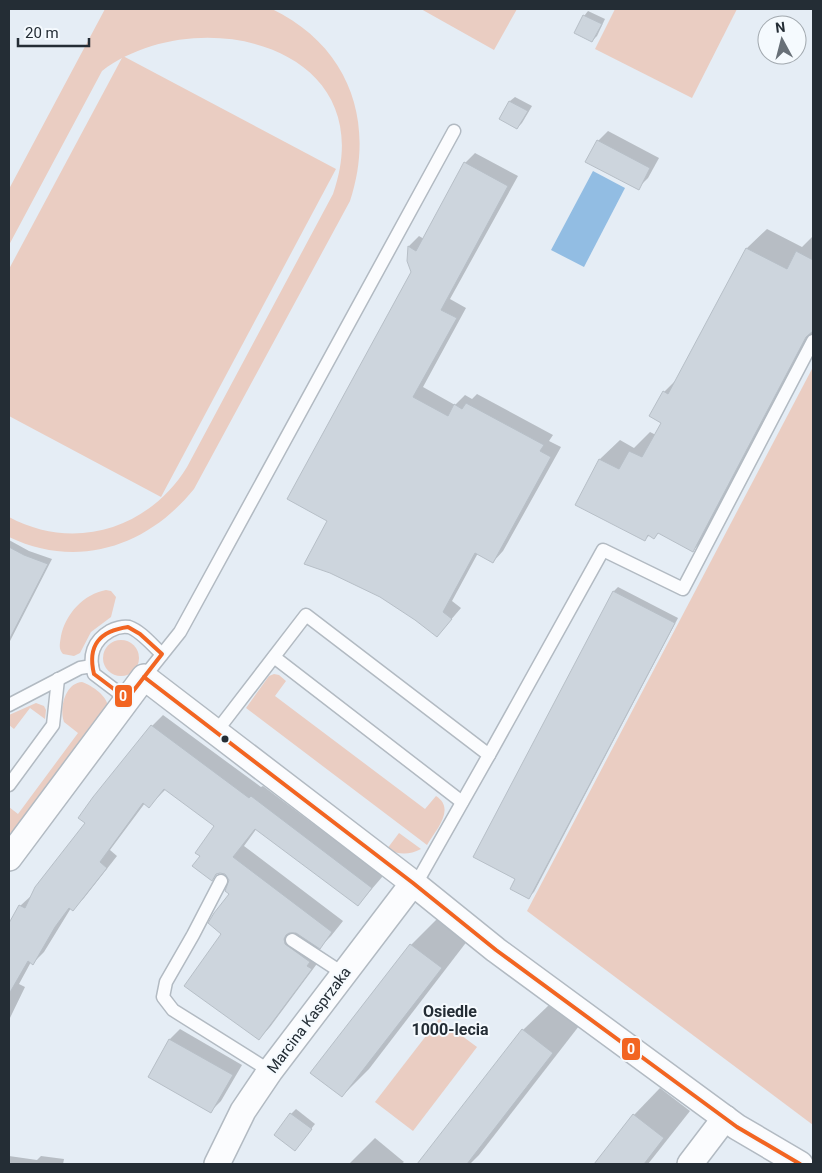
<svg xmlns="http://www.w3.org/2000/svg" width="822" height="1173" viewBox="0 0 822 1173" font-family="Roboto,sans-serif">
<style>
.green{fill:#eacdc2}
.water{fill:#92bde3}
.shadow{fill:#0003}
.building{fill:#cdd5dd;stroke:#b7bfc7}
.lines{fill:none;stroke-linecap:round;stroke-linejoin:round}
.service-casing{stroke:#b2bac2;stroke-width:15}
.minor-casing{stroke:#b2bac2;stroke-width:28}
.service{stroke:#fbfcfe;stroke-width:12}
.minor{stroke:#fbfcfe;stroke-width:25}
.bus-1-casing{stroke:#f5fafe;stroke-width:8}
.bus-1{stroke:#f26522;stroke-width:4}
.bus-dot{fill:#242d35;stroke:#f5fafe;stroke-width:2}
.labels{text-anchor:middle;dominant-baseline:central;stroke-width:4;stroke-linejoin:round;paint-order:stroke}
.street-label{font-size:15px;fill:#242d35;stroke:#f5fafe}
.neighbourhood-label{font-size:16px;font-weight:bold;fill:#242d35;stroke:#f5fafe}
.line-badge{stroke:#f5fafe;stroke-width:2}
.badge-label{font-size:14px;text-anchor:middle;font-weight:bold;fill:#fff}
</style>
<rect width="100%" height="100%" fill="#e5edf5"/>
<g class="green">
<path d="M105,9H272C349,46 376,122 350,201L194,489C148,546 78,570 9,537V517C74,552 149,529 187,467L333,194C385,44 196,0 102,71L9,245V189Z"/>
<polygon points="421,9 517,9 494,50"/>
<polygon points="615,9 737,9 692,98 595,49"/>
<polygon points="123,56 336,169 161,497 9,416 9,269"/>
<polygon points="813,367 813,1125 527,911"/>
<path d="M106,590L111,591L116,597L111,617L91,632L80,653L74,656L63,654C58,649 60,643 61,636C66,613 84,594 106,590Z"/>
<circle cx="121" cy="658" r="18"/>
<path d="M274,674L279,675L286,681L275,696L425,809L436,796C456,809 436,830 427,845L246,708L269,676Z"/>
<path d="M82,682C93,686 109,697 108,709L13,834L9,832V807L18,814L78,733L64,722C59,709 65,683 82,682Z"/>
<polygon points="36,703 44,706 46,710 45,719 30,708 14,729 9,725 9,715"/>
<path d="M399,833L421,849C409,855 399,855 387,849Z"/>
<polygon points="439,1019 477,1047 413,1131 375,1102"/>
</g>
<polygon class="water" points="593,171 625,188 584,267 551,250"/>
<g class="shadow">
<polygon points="588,11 605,19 597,36 592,41 584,16"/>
<polygon points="515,97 532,106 522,123 517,128 500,118 510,101"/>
<polygon points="608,131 659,158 648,178 638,188 598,141"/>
<polygon points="475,153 518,176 450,299 466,308 423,387 455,405 465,395 472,399 477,394 553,435 549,441 561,447 503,551 493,562 478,553 452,601 461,608 437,636 329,521 412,272 408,261 409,246 419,236 424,239 465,163"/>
<polygon points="767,229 802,247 813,236 813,339 713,531 693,550 659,532 654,537 650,535 644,540 577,504 600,459 620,440 634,448 650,432 656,435 663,422 664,392 679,377 747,248"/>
<polygon points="9,540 29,551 52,559 9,643"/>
<polygon points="618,587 678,618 534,892 529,897 614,591"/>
<polygon points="163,715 261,787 263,786 383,876 358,905 257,828 244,846 343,921 331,936 318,949 321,950 318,954 322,957 270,1027 259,1039 223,934 230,893 230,880 226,873 219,872 212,879 201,856 215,826 166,789 149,806 145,803 110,850 117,856 84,898 73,909 71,908 44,952 33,963 31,962 19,984 25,987 9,1020 9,926 20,906 32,895 87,822 152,726"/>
<polygon points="438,918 468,940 369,1069 342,1096 312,1073 411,945"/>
<polygon points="550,1004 579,1026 479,1155 470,1164 431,1164 424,1159 523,1030"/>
<polygon points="180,1029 242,1065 221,1101 211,1111 149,1076 170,1039"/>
<polygon points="660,1088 690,1111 648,1164 596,1164 634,1115"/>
<polygon points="296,1109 315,1124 295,1149 291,1114"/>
<polygon points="375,1138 404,1162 401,1164 349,1164"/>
<polygon points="9,1156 37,1160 41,1156 64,1159 63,1164 9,1164"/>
</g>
<g class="building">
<polygon points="583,15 602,24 592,42 574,33"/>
<polygon points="509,101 528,111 517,129 499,119"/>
<polygon points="597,140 650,168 639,190 585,162"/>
<polygon points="464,162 508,186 441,310 457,318 413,397 448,416 454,404 462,409 466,403 544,445 540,451 551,457 493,563 475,553 443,612 452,619 437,637 415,620 380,597 330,573 304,564 327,521 287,499 411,272 407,261 408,246 416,251"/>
<polygon points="746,248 787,269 796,251 813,260 813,331 806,337 693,552 658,533 654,539 648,535 645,541 575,505 599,459 619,469 629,451 642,457 661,423 649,416 663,391 668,394"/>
<polygon points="9,547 24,555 48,564 9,640"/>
<polygon points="613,591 675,623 529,899 510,889 515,879 473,857"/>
<polygon points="151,725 249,798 251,796 372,888 358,906 255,829 233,857 332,932 320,949 296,933 289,933 286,935 284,939 285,944 310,962 307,966 312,969 259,1040 184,986 221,934 208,923 214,913 229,894 225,891 229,880 225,874 220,873 216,874 212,881 192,866 200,856 195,853 214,826 164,789 149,808 143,803 100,862 107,868 73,911 69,908 55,927 33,965 28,961 9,994 9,923 19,905 25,908 35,887 85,823 78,818 93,797"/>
<polygon points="410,944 442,968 342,1097 310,1073"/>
<polygon points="522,1029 553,1053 467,1164 417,1164"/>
<polygon points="169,1039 233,1075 211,1113 148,1077"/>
<polygon points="290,1113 312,1129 295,1151 274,1135"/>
<polygon points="633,1114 664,1138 644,1164 594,1164"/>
</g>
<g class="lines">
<g class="service-casing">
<g id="service">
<polyline points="274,657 462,802"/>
<polyline points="144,677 180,632 454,131"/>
<path d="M127,699L94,674C88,656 93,641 110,631C115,628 123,626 129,627C141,631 153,646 162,654"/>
<polyline points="9,705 80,668 92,666"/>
<polyline points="216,732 306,615 489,755 421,875 413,883"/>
<polyline points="489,755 603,550 683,589 813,341"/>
<polyline points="9,785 53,725 58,679"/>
<polyline points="221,881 193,935 166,982 163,997 173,1010 270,1071"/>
<polyline points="292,940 344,974"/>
</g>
</g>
<g class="minor-casing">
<g id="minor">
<polyline points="9,858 144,677 413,883 496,950 737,1127 800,1164"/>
<polyline points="217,1164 243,1111 270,1071 413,883"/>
<polyline points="690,1164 725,1118"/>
</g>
</g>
<use href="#service" class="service"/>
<use href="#minor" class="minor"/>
<g class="bus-1-casing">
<g id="bus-1">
<path d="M128,627L140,634L162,654L127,699L94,674C87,645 100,631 128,627Z"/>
<polyline points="144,677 413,883 496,950 737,1127 800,1164"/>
</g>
</g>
<use href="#bus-1" class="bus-1"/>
</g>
<circle class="bus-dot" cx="225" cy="739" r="4.5"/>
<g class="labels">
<g class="street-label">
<text transform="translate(309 1020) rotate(-53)">Marcina Kasprzaka</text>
</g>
<g class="neighbourhood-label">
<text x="450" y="1011">Osiedle<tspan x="450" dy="18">1000-lecia</tspan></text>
</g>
</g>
<g class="line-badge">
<rect x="114" y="684" width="19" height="24" rx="5" fill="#f26522"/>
<rect x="621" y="1037" width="20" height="24" rx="5" fill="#f26522"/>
</g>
<g class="badge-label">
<text x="123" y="701">0</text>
<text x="631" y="1054">0</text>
</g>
<rect width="822" height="1173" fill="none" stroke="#242d35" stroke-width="20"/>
<g transform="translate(782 40) rotate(353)"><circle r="24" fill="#f5fafe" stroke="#a1a8ae"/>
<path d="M0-4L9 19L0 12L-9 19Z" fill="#687078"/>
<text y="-8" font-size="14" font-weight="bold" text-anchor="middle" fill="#242d35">N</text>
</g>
<path d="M18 38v8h71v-8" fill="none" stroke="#242d35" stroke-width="2.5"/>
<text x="25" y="38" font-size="15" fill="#242d35" stroke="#f5fafe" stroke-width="4" paint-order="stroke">20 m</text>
</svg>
